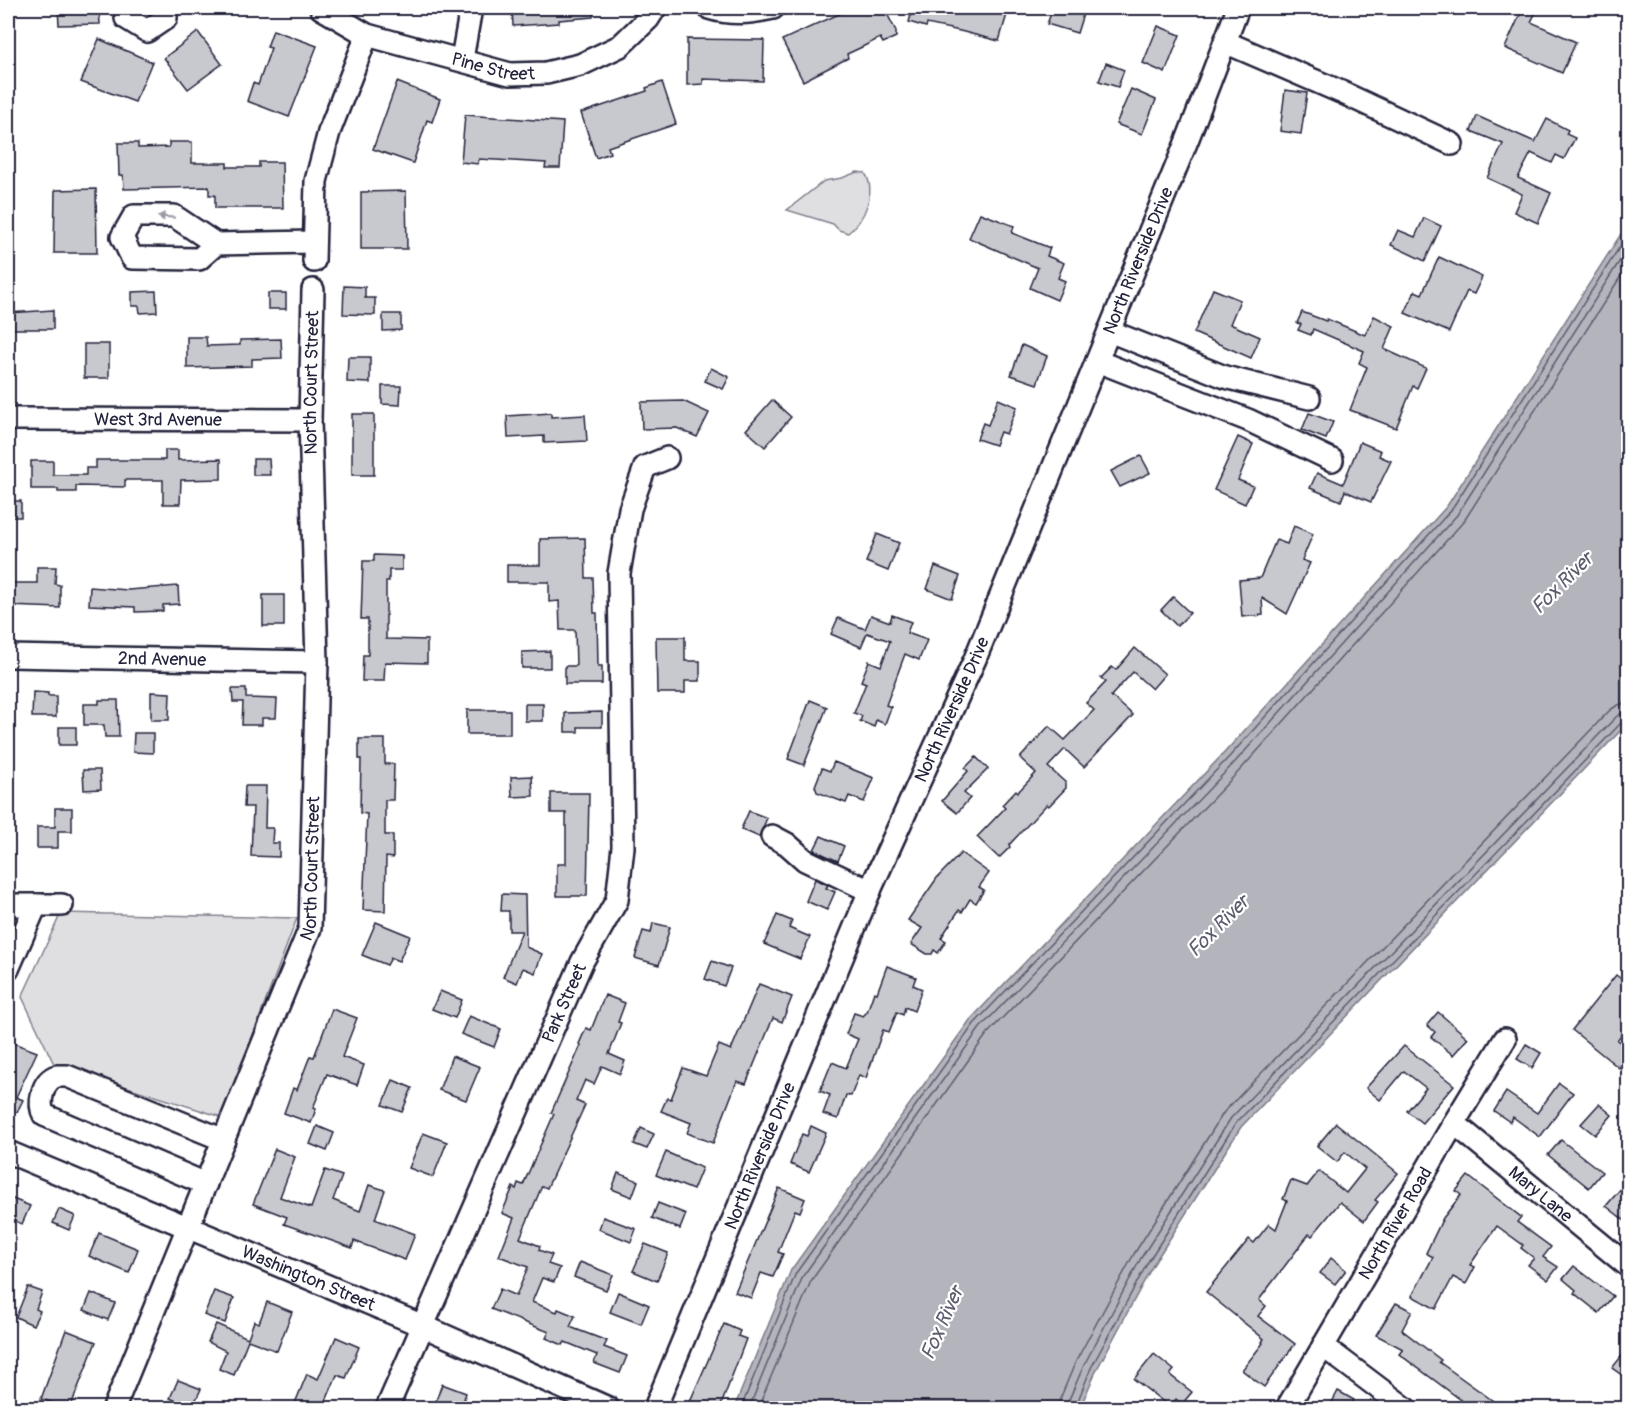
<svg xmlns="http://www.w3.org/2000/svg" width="1636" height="1416" viewBox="0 0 1636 1416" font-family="Pangolin,sans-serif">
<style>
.green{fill:#dfdfe2;stroke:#80808e;stroke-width:1.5}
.water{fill:#b4b4bc;stroke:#7a7a88;stroke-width:1.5}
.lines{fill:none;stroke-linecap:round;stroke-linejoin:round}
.shore{stroke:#5c5c6f;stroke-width:1.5}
.building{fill:#c8c8cf;stroke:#22223b;stroke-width:1.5}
.minor-casing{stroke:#22223b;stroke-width:26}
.minor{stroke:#fff;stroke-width:21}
.oneway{fill:#9c9ca7}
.labels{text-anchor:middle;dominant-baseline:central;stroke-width:4.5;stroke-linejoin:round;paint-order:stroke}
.street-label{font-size:18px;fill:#22223b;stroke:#fff}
.water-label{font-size:20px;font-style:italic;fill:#5c5c6f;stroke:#fff}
</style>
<rect width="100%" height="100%" fill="#fff"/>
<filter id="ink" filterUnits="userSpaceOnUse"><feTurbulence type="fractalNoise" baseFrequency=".0167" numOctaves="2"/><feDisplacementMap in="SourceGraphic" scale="12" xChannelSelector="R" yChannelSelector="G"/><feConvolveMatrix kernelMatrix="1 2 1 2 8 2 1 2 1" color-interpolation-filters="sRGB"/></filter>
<g filter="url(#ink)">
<g class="green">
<path d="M857,172L865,173C877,192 864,221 848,233L839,230L833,224L787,210L824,181L842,178Z"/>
<polygon points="61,913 297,918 222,1117 54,1064 22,997"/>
</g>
<polygon class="water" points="1628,223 1628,723 1241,1127 1153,1265 1096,1371 1080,1408 734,1408 791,1270 970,1020 1225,752 1447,506"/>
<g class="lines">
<g class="shore">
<polyline points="741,1408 796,1273 974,1024 1230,756 1451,510 1628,234"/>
<polyline points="749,1408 803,1276 980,1028 1235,762 1457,515 1628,248"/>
<polyline points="758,1408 811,1281 987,1034 1242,768 1464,521 1628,265"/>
<polyline points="1058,1408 1060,1399 1076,1361 1134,1254 1224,1112 1610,710 1618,705 1628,703"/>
<polyline points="1067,1408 1068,1402 1084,1365 1141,1258 1231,1118 1616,717 1622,713 1628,712"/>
<polyline points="1075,1408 1091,1368 1148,1262 1236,1123 1622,722 1628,720"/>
</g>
</g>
<g class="building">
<polygon points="58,8 99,8 100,24 59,25"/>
<polygon points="512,8 593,8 593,17 559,20 559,23 513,26"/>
<polygon points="852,8 884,8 896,31 896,37 883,43 880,38 862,47 847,54 848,58 803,81 782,40"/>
<polygon points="913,8 1009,8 999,41 960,31 927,24 926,27 909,22"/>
<polygon points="1053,8 1085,8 1077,33 1047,24"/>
<polygon points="1523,8 1538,8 1531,22 1576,42 1562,73 1505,48"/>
<polygon points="1158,26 1180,35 1165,73 1143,63"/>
<polygon points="273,30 317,46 289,117 247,101 253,83 258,85 271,48 267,47"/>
<polygon points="198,32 222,64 188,89 164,58"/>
<polygon points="99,39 152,62 135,102 81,82"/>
<polygon points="687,39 764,40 763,81 703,79 703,84 687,85"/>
<polygon points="1106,63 1124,70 1118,87 1099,81"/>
<polygon points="397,82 440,99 432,122 427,120 413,163 373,149"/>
<polygon points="662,82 676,124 608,147 610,153 596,158 581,113 647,91 646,88"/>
<polygon points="1131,89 1156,100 1142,134 1116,124"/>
<polygon points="1285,90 1307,93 1301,134 1280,131"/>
<polygon points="465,115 563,122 560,168 545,168 546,163 496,160 479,159 478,164 461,162"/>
<polygon points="1477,116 1535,142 1547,119 1568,130 1566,134 1575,138 1564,159 1556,155 1552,163 1531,153 1518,178 1551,193 1538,223 1514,212 1522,194 1487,178 1503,144 1471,131"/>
<polygon points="169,142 192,142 192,163 227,163 227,167 259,167 259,162 282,162 283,208 215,208 215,195 209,195 209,187 124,189 123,175 119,175 118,143 138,143 138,148 169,147"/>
<polygon points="96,189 97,253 54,253 55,190"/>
<polygon points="406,191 407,249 361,249 361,192"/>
<polygon points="980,213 1014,226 1012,233 1050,248 1047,256 1064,263 1058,278 1065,281 1057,300 1030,288 1038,268 969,238"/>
<polygon points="1424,218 1441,226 1425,261 1391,245 1398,230 1415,237"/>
<polygon points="1439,257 1482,277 1474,294 1467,291 1449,332 1405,313 1415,291 1422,294"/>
<polygon points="344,286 365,287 365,298 375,298 375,315 343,314"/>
<polygon points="1213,289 1240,300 1230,324 1260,337 1251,358 1194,333"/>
<polygon points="156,291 157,312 140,313 139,306 132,306 132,292"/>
<rect x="268" y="293" width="18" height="16"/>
<polygon points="53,310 53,329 8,329 8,313"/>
<polygon points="1302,312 1326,321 1327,319 1365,335 1374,316 1394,326 1384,349 1426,368 1417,388 1413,386 1396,428 1350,410 1367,367 1359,363 1364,351 1313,329 1311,335 1298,330 1301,324 1297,323"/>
<polygon points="383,314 401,314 401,330 383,331"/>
<polygon points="187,337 206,337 207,346 240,345 240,340 281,339 282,358 252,359 252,366 187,368"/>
<rect x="84" y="344" width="25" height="34"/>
<polygon points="1022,345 1047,356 1037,384 1011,375"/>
<polygon points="348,357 370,357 370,383 347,382"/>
<polygon points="711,368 729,377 723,389 705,381"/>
<polygon points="382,386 401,386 400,405 382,404"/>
<polygon points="998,399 1017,407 1006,434 1000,432 995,445 977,439 983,423 988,425"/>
<polygon points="772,400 791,417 765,447 746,430"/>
<polygon points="683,401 709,413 697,437 677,428 642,429 641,402"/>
<polygon points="551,413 551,417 585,415 587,441 544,443 544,436 508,438 507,416"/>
<polygon points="1309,413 1333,422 1326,439 1302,430"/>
<rect x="352" y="414" width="22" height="61"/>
<polygon points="1238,437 1253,444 1238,480 1253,486 1245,504 1214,490"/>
<polygon points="1360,442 1381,451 1379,456 1391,461 1371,502 1345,491 1341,501 1310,488 1317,473 1343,484"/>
<polygon points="165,450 178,450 178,460 221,459 221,479 181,480 180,504 163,504 163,480 125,480 125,487 76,486 76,492 58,492 58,489 31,489 31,461 53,461 53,475 86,475 86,468 96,468 96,460 165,460"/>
<polygon points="1141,456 1150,473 1120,487 1111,471"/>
<polygon points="253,459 269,459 270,475 253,475"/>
<rect x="9" y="501" width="12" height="16"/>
<polygon points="1294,526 1313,534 1302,560 1310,563 1287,614 1262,598 1263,615 1242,617 1239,580 1260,578 1276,540 1287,544"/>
<polygon points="877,534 899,543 888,571 866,562"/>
<polygon points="585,538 586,578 593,578 594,613 597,613 598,666 602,666 602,684 565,684 565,666 576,666 575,630 560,630 559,601 549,602 549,582 507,582 507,565 540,565 540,539"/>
<polygon points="374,555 402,556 402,570 389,570 389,581 386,581 386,639 427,640 427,663 385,662 384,681 362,681 363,655 368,655 368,619 361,619 363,561 374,561"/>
<polygon points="935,566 960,576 952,599 927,589"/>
<polygon points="37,567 56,567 55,584 60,585 60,608 8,606 8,583 37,583"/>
<polygon points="178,586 179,604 163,605 163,611 135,612 135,607 89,605 90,587 128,590"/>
<rect x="263" y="595" width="21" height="31"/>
<polygon points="1173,597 1190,613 1177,626 1161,610"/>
<polygon points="871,615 890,622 892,615 911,622 907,633 927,640 919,660 905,654 886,705 891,707 885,724 876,720 874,727 860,721 862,716 854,713 866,683 861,681 869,661 881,666 890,641 867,633 861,647 831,634 838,618 865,629"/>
<polygon points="656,637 685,637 685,661 700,661 700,681 685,681 685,693 657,693"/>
<polygon points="1135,648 1165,674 1152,689 1133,672 1111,696 1133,715 1084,767 1065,749 1048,767 1066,783 1066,788 1049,806 1047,804 1009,845 1010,847 999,858 977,837 1005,808 1002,805 1016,790 1018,792 1036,773 1020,758 1049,726 1065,740 1094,710 1086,703 1106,682 1101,678 1112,667 1116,670"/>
<polygon points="550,651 550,668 522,668 522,652"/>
<polygon points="232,689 246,689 246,698 277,699 276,718 262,718 262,725 242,725 243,702 233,702"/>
<polygon points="33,692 48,693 48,696 56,696 56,717 32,717"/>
<polygon points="151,692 170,693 169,720 151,720"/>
<polygon points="99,700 118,700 119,737 105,737 104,725 84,725 84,704 99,704"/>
<polygon points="810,700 827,707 804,765 788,759"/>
<rect x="525" y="704" width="18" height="17"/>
<rect x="467" y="710" width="43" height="24"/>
<polygon points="602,712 602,727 578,727 578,732 565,732 565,713"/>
<rect x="59" y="727" width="17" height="18"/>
<polygon points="134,733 153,733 153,753 133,752"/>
<polygon points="359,739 385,739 385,764 394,764 393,800 385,800 385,835 393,835 393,858 386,857 385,911 363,910 367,814 360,813 361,759 359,759"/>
<polygon points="976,757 988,769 964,793 970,798 957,813 942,801 968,771 965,768"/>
<polygon points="834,762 874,778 864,802 849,796 846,803 817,792 815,786 822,768 830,771"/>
<polygon points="83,770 100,770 101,789 84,790"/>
<polygon points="532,776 533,796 512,797 511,777"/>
<polygon points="245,786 266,786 265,828 273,828 272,843 279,843 279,857 251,856 253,807 244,807"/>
<polygon points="551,793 589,793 587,896 557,896 557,864 566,864 566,813 551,813"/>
<polygon points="55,808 72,808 72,831 58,831 58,848 37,848 37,827 55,827"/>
<polygon points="749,811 767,818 759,837 741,829"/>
<polygon points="821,836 844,846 838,861 814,850"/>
<polygon points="961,853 989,873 979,887 984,890 976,903 970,899 962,912 959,910 941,938 946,941 938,953 934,950 932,954 927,954 911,944 922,928 908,920 937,878"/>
<polygon points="815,879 828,885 826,888 835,892 827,910 806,901"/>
<polygon points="502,894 525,895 526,947 542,954 535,973 523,968 517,983 503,977 522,931 509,931 509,911 501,911"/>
<polygon points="777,915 792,921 789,928 810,937 800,959 764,944"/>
<polygon points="376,922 410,936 399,961 391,958 387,965 362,955"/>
<polygon points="653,923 670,927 659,965 635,958 643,931 651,933"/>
<polygon points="712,961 731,968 724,986 705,979"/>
<polygon points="887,966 916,977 913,985 922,989 914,1011 905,1007 903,1015 897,1012 889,1032 883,1030 866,1078 859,1075 851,1096 846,1095 838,1119 823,1114 830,1095 820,1091 832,1062 846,1068 858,1039 846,1034 854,1013 863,1016 867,1012 874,992 877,993"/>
<polygon points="1616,975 1629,985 1629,1025 1617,1040 1629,1049 1629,1056 1619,1068 1572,1030"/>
<polygon points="759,984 792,997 782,1022 773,1018 746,1084 737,1081 713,1143 687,1133 691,1123 661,1111 667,1098 671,1099 683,1068 706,1076 719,1045 731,1050"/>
<polygon points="440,991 462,1000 455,1018 432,1009"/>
<polygon points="605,995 625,1003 618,1022 621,1023 609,1054 625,1061 620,1074 602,1066 594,1084 585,1080 576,1101 585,1105 547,1188 542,1186 520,1238 540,1246 539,1250 552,1255 548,1264 560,1268 554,1282 542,1278 532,1302 557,1312 558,1309 575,1316 570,1327 607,1341 604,1347 627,1356 620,1373 594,1363 597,1355 565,1342 563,1345 546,1338 549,1332 491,1309 500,1289 516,1296 528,1267 499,1256 514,1218 502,1213 513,1187 516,1189 518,1183 523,1185 554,1114 551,1113 581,1045 579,1044 586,1028 591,1030"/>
<polygon points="332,1009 357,1018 342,1057 364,1065 357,1085 327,1074 313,1108 316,1109 311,1123 284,1113 293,1088 297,1090 310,1056 314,1057"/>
<polygon points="1438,1012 1468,1038 1453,1055 1431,1037 1435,1032 1427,1025"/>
<polygon points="469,1016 501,1029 494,1047 461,1034"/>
<polygon points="8,1041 37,1052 16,1097 23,1100 17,1112 11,1110 8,1116"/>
<polygon points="1526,1044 1541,1053 1532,1068 1517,1059"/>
<polygon points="1404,1046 1454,1085 1422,1123 1407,1111 1426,1088 1404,1071 1380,1100 1366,1088"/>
<polygon points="452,1056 480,1067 466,1100 439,1090"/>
<polygon points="393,1080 412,1088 402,1112 383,1105"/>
<polygon points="1559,1083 1573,1093 1540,1137 1513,1117 1510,1122 1494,1111 1506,1092 1537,1113"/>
<polygon points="1599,1104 1612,1115 1595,1135 1581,1124"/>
<polygon points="1336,1123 1398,1173 1375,1200 1378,1202 1364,1221 1340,1202 1312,1236 1309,1234 1259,1300 1266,1306 1258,1316 1295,1344 1264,1387 1242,1370 1263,1343 1262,1342 1264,1339 1206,1292 1249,1239 1254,1243 1269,1224 1276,1229 1287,1201 1283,1199 1291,1180 1307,1186 1319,1171 1346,1193 1365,1169 1345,1152 1337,1162 1317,1146"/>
<polygon points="317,1126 334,1133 327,1151 310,1144"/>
<polygon points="811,1126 826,1133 809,1172 790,1164 802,1134 807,1136"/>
<polygon points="641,1128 654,1134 647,1149 634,1144"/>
<polygon points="423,1133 447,1142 433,1177 409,1168"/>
<polygon points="1561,1140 1602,1172 1589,1188 1548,1155"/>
<polygon points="275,1149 295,1157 280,1197 311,1208 325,1170 342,1176 333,1200 360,1211 369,1185 385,1190 375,1219 415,1234 405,1260 354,1241 352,1248 284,1224 287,1217 253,1204"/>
<polygon points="666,1152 702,1168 693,1190 656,1175"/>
<polygon points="618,1173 638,1181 632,1197 612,1189"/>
<polygon points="1468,1176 1521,1217 1517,1222 1551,1247 1543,1257 1558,1267 1548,1280 1528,1265 1534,1258 1521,1248 1523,1245 1497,1226 1470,1265 1475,1267 1466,1284 1453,1277 1436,1309 1412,1296 1433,1257 1426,1253 1443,1218 1461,1195 1456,1191"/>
<polygon points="1629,1179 1629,1224 1606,1206"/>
<polygon points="779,1188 805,1199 800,1212 795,1210 778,1252 783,1254 773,1277 761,1273 751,1298 735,1292"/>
<polygon points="8,1197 30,1206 22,1224 8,1218"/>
<polygon points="658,1203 686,1214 680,1229 652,1218"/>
<polygon points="59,1209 75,1216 69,1230 53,1223"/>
<polygon points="603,1217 636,1229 631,1242 599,1229"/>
<polygon points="99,1233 138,1249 129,1273 89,1256"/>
<polygon points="645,1244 668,1253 657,1281 633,1271"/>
<polygon points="1331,1258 1346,1270 1335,1284 1320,1273"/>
<polygon points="580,1262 613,1275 606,1290 574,1277"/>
<polygon points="1574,1266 1613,1296 1599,1313 1574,1293 1576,1290 1563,1279"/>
<polygon points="28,1287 42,1292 36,1309 40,1311 33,1325 16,1317"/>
<polygon points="214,1291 234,1298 225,1323 204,1315"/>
<polygon points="618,1292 649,1305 641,1324 610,1312"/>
<polygon points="91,1293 115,1303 108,1320 84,1310"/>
<polygon points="267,1302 292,1312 277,1351 248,1340 234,1375 219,1369 226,1351 208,1342 216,1324 248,1338 254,1321 259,1323"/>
<polygon points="1396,1303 1412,1311 1402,1330 1441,1360 1439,1362 1503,1408 1472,1408 1399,1354 1403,1349 1376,1335"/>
<polygon points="724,1324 740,1331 738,1336 746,1339 720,1408 687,1408"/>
<polygon points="66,1330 96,1342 70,1408 41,1399"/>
<polygon points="336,1337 359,1347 346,1378 337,1375 323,1408 293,1408 307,1374 318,1379"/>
<polygon points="1629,1347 1629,1380 1612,1368"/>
<polygon points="1154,1354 1174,1370 1170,1375 1192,1392 1182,1404 1176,1399 1170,1407 1134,1379"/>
<polygon points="178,1380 201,1389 192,1408 170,1398"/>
<polygon points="442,1384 466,1393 461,1408 447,1408 435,1404"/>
<polygon points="1338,1391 1354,1400 1349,1408 1329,1408"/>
</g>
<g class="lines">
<g class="minor-casing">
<g id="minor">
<polyline points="126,8 126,18 147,31 166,18 166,8"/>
<path id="s1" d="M321,8L367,35L510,74L546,73L580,65L620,46L648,19L655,8"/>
<path d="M709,8C731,15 750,13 773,8"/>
<polyline points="1225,42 1341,92 1452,144"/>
<polyline points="462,59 471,8"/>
<polyline points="216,244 199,259 132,258 122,237 134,216 174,216 216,244 314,242"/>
<polyline points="314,261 316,181 329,132 367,35"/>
<polyline points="1109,331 1225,377 1309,398"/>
<polyline points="1097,361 1248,420 1332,460"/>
<path id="s2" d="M8,419L310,420"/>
<path id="s3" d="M8,656L317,662"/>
<polyline points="772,836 787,844 805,860 870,891"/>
<polyline points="8,905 62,905"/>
<polyline points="8,969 36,905"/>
<path id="s4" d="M1454,1123L1628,1266"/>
<path id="s5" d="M8,1152L423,1326L608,1408"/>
<path d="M206,1184L44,1115C38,1104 42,1080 57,1076C60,1076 64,1076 67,1076L224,1140"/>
<polyline points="1323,1346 1405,1408"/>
<path id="s6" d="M114,1408L310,928L317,662L310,420L313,290"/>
<path id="s7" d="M387,1408L582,962L617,900L623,847L619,573L630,509L645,467L667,458"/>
<path id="s8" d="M655,1408L871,888L975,659L1188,138L1238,8"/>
<path id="s9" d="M1287,1408L1454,1123L1505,1039"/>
</g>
</g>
<use href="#minor" class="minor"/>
</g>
<defs><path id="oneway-solid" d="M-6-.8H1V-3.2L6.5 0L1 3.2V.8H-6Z" transform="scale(1.5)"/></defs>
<use class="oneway" href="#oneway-solid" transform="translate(166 217) rotate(-176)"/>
</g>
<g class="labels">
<g class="street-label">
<text stroke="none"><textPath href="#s1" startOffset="184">Pine Street</textPath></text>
<text stroke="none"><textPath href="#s8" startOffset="1245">North Riverside Drive</textPath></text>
<text stroke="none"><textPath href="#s6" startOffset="1064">North Court Street</textPath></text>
<text stroke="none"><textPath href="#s2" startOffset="150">West 3rd Avenue</textPath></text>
<text stroke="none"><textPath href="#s3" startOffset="154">2nd Avenue</textPath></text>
<text stroke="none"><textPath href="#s8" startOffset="759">North Riverside Drive</textPath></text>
<text stroke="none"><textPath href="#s6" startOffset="578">North Court Street</textPath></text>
<text stroke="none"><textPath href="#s7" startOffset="442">Park Street</textPath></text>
<text stroke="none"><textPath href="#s8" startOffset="273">North Riverside Drive</textPath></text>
<text stroke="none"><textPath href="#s4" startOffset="112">Mary Lane</textPath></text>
<text stroke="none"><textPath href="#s9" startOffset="214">North River Road</textPath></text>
<text stroke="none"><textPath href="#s5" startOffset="326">Washington Street</textPath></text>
</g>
<g class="water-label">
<text transform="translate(1562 583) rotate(-45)">Fox River</text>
<text transform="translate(1218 926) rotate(-45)">Fox River</text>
<text transform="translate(942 1323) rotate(-66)">Fox River</text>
</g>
</g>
<rect width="1636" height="1416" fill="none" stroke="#fff" stroke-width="30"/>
<rect x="15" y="15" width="1606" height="1386" fill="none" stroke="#22223b" stroke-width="2" filter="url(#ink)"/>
</svg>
